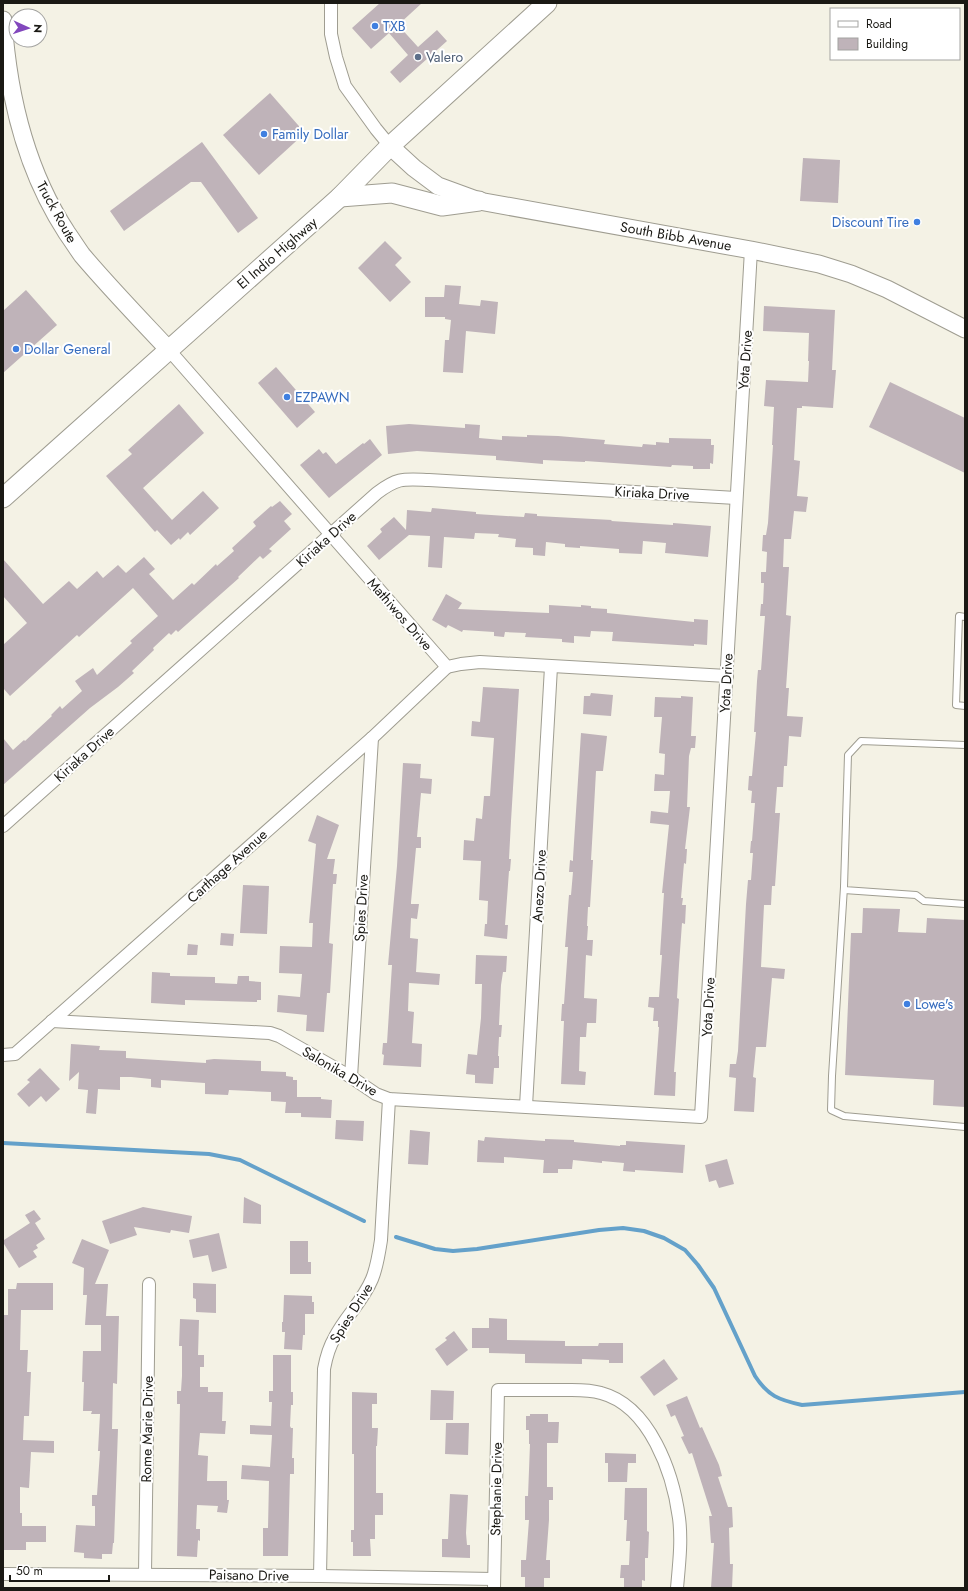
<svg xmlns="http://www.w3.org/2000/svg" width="968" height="1591" viewBox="0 0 968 1591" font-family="Jost,sans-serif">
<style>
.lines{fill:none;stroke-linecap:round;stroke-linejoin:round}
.stream{stroke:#64a1ca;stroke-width:4}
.building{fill:#bfb3b9}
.lane-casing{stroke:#9f9d91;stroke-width:8}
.street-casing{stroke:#9f9d91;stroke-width:14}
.secondary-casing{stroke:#9f9d91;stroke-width:19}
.primary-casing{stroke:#9f9d91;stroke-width:21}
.lane{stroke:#fff;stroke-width:6}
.street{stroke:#fff;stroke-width:12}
.secondary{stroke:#fff;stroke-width:17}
.primary{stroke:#fff;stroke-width:19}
.shop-dot{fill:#3f7fe0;stroke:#fff;stroke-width:1.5}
.service-dot{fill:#5c6f8a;stroke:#fff;stroke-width:1.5}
.labels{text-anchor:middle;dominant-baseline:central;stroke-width:4;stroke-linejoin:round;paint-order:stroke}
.shop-label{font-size:14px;fill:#366cbe;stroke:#fff;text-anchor:start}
.service-label{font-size:14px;fill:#4e5e75;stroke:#fff;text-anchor:start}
.street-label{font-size:14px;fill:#1a1914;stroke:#fff}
</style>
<rect width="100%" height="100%" fill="#f4f2e5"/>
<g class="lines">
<g class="stream">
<polyline points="3,1143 209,1154 240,1160 364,1221"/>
<path d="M396,1237L435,1249L453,1251L477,1249L599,1230L623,1228L644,1231L664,1238L685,1250L698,1265L714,1288L755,1376C768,1396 779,1400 802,1405L965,1392"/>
</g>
</g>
<g class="building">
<polygon points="380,3 422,3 398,25 418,47 437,30 447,41 400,83 390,72 408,55 389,33 371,49 352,28"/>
<polygon points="270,93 305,133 259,175 223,135"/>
<polygon points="202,142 258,218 238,233 201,182 191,182 124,231 110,211"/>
<polygon points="803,158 840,160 838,203 800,201"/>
<polygon points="385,241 402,258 395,265 411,282 390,302 358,268"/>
<polygon points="445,285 461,286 459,304 480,306 481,300 498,302 495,334 466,331 463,373 443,372 445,340 449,340 451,320 445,319 445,317 425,317 425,297 444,297"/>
<polygon points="26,290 57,325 3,373 3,311"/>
<polygon points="764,306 835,310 832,370 836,370 833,408 802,406 802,408 797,408 794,460 800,461 797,496 808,497 806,512 794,511 791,539 784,539 783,567 789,567 786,615 791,616 786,688 789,688 787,716 803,717 801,737 789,736 787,766 784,766 783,787 777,787 775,813 780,813 775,886 772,886 771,905 764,905 761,967 785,969 784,979 772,978 766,1047 756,1047 753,1077 756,1078 754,1112 734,1111 736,1078 729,1077 730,1064 736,1064 738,1051 746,904 748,880 751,880 753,853 750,853 751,841 752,841 755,803 751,803 752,791 748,790 749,776 752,776 756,732 754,732 757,681 758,670 761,670 765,616 760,616 761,604 763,604 764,583 761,583 761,572 766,572 767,552 762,551 763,535 766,535 768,523 773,445 772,445 774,407 764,406 766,380 808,382 809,361 808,361 809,333 763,331"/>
<polygon points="276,367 315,412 297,428 258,383"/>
<polygon points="890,382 965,418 965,473 869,427"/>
<polygon points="179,404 204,433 143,488 172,520 203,491 219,508 190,535 188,532 180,540 179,538 171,545 157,530 155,532 106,476 132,454 128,450"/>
<polygon points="409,424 465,428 465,424 480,425 479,438 502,440 502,436 527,437 527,435 558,436 605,440 604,444 642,447 643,444 656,445 656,442 669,443 669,438 711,439 711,445 714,445 713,464 710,463 710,469 693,469 693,466 672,465 671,467 585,461 585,462 543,460 543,464 496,460 496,456 417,451 388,454 386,426"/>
<polygon points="370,439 382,455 329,498 300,465 319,449 323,454 326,452 336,464 363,443 364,444"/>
<polygon points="280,501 292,514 284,521 291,529 269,549 272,551 263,559 260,556 238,577 239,578 178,632 176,630 171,635 169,633 153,648 154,650 132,671 134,673 118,687 90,708 3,785 3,738 13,750 24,740 25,741 52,716 51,715 60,706 62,709 82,691 75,681 93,668 97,675 132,643 130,641 158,616 133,588 79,637 77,635 10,696 3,688 3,645 27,623 3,596 3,559 43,604 69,581 77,589 97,571 103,578 118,565 126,573 144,557 155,569 149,574 173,600 192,583 194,585 216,564 217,566 234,551 232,548 256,526 253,522 271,506 272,507"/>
<polygon points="432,508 476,512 476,514 524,517 525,513 537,514 537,516 612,520 611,521 673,525 673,523 711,526 708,557 665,553 666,543 643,541 642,554 619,553 619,549 580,546 580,548 565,547 565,544 546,542 545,556 533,555 533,548 515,547 516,539 498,537 499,534 475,533 474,539 444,537 442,568 428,567 430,536 409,535 379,560 367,546 382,532 380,529 394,517 406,530 407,510 431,512"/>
<polygon points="446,594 462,603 458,609 549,613 549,605 581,607 581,605 591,606 591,608 607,609 607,613 694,622 694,619 708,620 707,645 694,644 694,646 612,641 613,632 591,631 590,637 574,636 574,643 562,642 562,639 525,637 526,633 505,632 504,637 494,636 494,632 463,630 462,632 448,625 446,628 432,620"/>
<polygon points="483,687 519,689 511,821 509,859 511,859 510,871 509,871 505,925 508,925 507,939 484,936 485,924 487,924 488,901 479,900 481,861 463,860 464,840 474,841 476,818 482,819 484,796 490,796 494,738 471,736 472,721 480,722"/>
<polygon points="591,693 613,695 611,716 583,714 584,696 590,696"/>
<polygon points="681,696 693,697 691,736 696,736 695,748 691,748 689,756 687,807 690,807 685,849 687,849 686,864 684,863 681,898 683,898 682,905 686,905 685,924 682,923 679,965 677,998 679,999 674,1072 676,1072 675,1096 654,1095 659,1027 658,1027 658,1021 653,1021 654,1008 648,1007 649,997 659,997 662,955 660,955 664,893 662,893 669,825 650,823 651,811 668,813 670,791 654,791 655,774 664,775 665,754 659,753 662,717 654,717 655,697 681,698"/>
<polygon points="581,733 607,736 603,771 596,771 593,826 591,860 593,860 590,907 588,907 587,926 588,926 587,940 593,940 592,956 586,955 584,998 597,999 596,1023 587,1023 586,1037 580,1037 579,1071 586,1072 585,1085 561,1084 564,1021 561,1021 562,1004 564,1004 568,947 565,947 569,895 571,895 573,872 569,872 570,860 573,861 573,858"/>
<polygon points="403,763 421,764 420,778 432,779 431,794 421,793 417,837 421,837 421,848 416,848 411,902 411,904 419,904 417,919 411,918 410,938 418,939 416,972 440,974 439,985 409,983 408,1011 414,1012 412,1043 422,1044 421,1067 383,1065 384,1055 382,1054 383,1043 387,1043 392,965 388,965 397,866"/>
<polygon points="317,815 339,825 327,859 335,859 333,874 337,874 336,884 333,884 329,943 333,944 330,993 327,993 324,1032 306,1031 307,1015 277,1012 278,995 300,997 302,974 279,973 280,946 312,947 313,923 309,923 316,844 308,841"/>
<polygon points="243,885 269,886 267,934 240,933"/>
<polygon points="863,908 900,909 898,932 926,933 927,918 965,920 965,1107 933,1105 934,1080 845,1075 851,933 862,933"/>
<polygon points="221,933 234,934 233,946 220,945"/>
<polygon points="188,944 198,945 197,955 187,955"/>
<polygon points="476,955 507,956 506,972 503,972 501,985 499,1025 502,1025 501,1037 499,1037 498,1056 499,1056 499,1068 494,1068 493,1084 475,1083 475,1075 466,1074 468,1054 477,1055 481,1018 482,984 475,984"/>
<polygon points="152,972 170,973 170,976 215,977 215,983 237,984 238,976 249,976 249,981 261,982 261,1000 257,1000 257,1002 185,1000 185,1005 151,1003"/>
<polygon points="71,1044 100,1046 99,1050 126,1051 126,1058 206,1063 206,1060 214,1059 261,1061 261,1071 286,1072 286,1076 293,1077 293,1080 297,1080 297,1097 321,1097 321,1099 332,1100 331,1118 301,1117 301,1113 285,1113 286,1102 271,1101 271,1092 229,1090 228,1095 205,1094 205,1083 161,1080 161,1088 151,1087 151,1079 131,1077 120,1077 120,1090 98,1089 96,1114 86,1113 88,1090 78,1089 79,1072 69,1081"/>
<polygon points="40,1068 60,1089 46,1102 41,1096 29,1107 17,1094 30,1082 27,1080"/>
<polygon points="336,1120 364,1121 363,1141 335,1139"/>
<polygon points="410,1130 430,1132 428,1165 408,1164"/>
<polygon points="485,1137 545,1141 545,1139 574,1140 574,1142 620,1146 620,1145 626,1145 626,1141 685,1145 683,1173 635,1170 635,1172 623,1171 624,1163 602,1161 602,1163 573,1160 572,1169 558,1169 558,1173 543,1173 544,1160 504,1157 504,1163 477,1162 478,1140 484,1141"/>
<polygon points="727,1159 734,1184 719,1188 716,1180 709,1182 705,1165"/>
<polygon points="244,1197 261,1205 261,1224 243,1223"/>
<polygon points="143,1207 192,1216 189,1233 171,1230 170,1233 134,1227 137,1235 110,1244 102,1221"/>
<polygon points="34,1210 41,1219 35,1223 45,1239 36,1245 38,1248 33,1251 37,1257 19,1268 4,1244 4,1240 30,1223 25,1215"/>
<polygon points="219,1233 227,1268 212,1272 208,1255 193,1258 189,1240"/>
<polygon points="82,1239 109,1250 95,1284 108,1284 106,1316 119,1316 117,1384 113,1383 112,1429 118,1429 114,1543 113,1543 112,1554 102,1554 102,1559 84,1558 84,1553 74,1552 76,1525 95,1526 95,1506 92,1506 92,1495 97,1495 100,1451 98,1451 100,1414 91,1414 92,1411 83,1411 84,1382 82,1382 83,1351 101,1351 101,1325 85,1325 87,1295 83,1295 84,1268 72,1263"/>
<polygon points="290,1241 308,1241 308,1262 311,1262 311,1274 290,1274"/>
<polygon points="17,1283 53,1283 53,1310 21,1310 20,1350 28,1350 27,1372 31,1372 29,1416 24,1416 23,1440 54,1441 54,1453 31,1452 29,1488 20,1487 20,1513 22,1513 22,1526 46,1526 46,1542 26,1542 26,1550 3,1550 3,1315 8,1315 8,1289 16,1289"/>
<polygon points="193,1283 216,1284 216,1313 196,1312 196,1299 193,1298"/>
<polygon points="284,1295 312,1296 312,1302 314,1302 314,1314 305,1314 305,1335 303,1335 302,1350 284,1349 285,1332 282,1332 282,1322 283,1322"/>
<polygon points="489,1318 507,1319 507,1340 565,1341 565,1346 598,1346 599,1343 623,1343 623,1363 609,1363 609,1360 582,1359 582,1364 525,1363 525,1354 489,1353 489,1348 472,1348 472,1328 489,1328"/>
<polygon points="180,1319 199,1320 198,1355 204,1355 204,1367 200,1367 200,1387 208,1387 208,1392 223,1392 222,1421 226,1421 225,1434 200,1433 198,1455 208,1456 207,1481 227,1481 227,1500 229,1500 227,1513 217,1512 218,1506 197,1505 196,1529 200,1529 200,1541 198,1540 197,1557 177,1556 180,1404 177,1404 177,1391 181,1391 182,1376 182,1346 179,1346"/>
<polygon points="454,1331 468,1350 447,1366 435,1349 447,1340 445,1338"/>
<polygon points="273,1355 291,1355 291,1392 293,1392 293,1405 291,1405 290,1426 291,1428 293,1428 292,1458 294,1458 294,1474 290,1474 288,1556 263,1556 263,1528 268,1528 269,1481 241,1479 242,1465 270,1467 272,1435 250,1434 250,1425 271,1426 272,1402 269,1402 269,1391 273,1391"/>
<polygon points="664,1359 678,1379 654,1396 640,1377"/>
<polygon points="431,1390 454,1391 453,1420 430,1420"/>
<polygon points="352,1392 377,1393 377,1404 372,1404 372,1428 378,1428 377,1446 376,1446 376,1493 383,1493 383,1515 375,1515 375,1539 370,1539 371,1556 353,1556 353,1542 351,1542 351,1530 354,1530 354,1454 352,1454"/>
<polygon points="687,1396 700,1428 702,1427 719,1465 722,1476 718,1477 728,1507 732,1507 733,1527 729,1528 730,1564 733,1564 732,1588 711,1588 714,1543 711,1543 709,1516 712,1516 692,1453 689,1454 681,1437 684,1436 675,1415 671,1417 666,1405"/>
<polygon points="530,1414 548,1414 548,1422 559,1422 558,1443 547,1443 547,1487 553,1487 553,1500 549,1500 549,1520 546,1560 550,1560 550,1578 544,1578 544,1588 525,1588 525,1577 521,1577 521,1560 526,1560 529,1520 525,1520 525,1496 528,1496 530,1444 529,1444 529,1430 526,1430 526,1416 530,1416"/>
<polygon points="446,1423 469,1423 468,1455 445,1454"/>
<polygon points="605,1453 636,1454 636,1463 628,1463 627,1482 608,1482 608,1463 605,1463"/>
<polygon points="625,1488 647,1488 647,1531 649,1532 648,1558 645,1558 645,1581 642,1580 642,1588 624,1588 624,1578 620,1578 621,1565 629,1565 630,1541 626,1541 627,1520 624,1520"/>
<polygon points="450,1494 468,1495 466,1533 467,1545 470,1545 470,1558 442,1557 442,1539 448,1539"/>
</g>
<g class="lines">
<g class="lane-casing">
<g id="lane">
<polyline points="965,617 959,616 956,705 965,706"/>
<polyline points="965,745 861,741 848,755 844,887 844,890 916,895 924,901 965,904"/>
<polyline points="844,887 832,1076 831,1110 844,1116 965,1127"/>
</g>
</g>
<g class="street-casing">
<g id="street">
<polyline points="331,3 331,34 336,57 345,86 376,129 390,146"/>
<polyline points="169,350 447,667 461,664 480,662 727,676"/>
<path d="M3,826L377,493C398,477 404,479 429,480L736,498"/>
<polyline points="52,1021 270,1033 279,1036 351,1077 376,1094 389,1099 701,1117 751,250"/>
<polyline points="3,1055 15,1054 372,738 447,667"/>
<polyline points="351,1077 372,738"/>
<polyline points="526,1106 551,667"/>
<polyline points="3,1574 320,1576 494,1579"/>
<polyline points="145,1574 149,1284"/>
<path d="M320,1576L324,1369C326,1358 329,1347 335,1337C345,1317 363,1301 372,1279C377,1267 379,1253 381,1240L389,1099"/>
<path d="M494,1588L498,1390C519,1390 540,1390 562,1390C574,1390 588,1389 601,1393C650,1406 673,1473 679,1518C682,1541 679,1565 677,1588"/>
</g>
</g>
<g class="secondary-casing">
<g id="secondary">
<path d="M3,20C8,95 25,169 67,233C72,240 77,248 82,255C110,288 140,319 169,350"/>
<polyline points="390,146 414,168 438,186 479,201 751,250 819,264 851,274 887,289 965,329"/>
</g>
</g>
<g class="primary-casing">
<g id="primary">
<polyline points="340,197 392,193 442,206 479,201"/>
<polyline points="3,498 340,197 390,146 547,3"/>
</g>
</g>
<use href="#lane" class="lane"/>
<use href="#street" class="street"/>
<use href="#secondary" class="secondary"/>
<use href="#primary" class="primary"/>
</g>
<g class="shop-dot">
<circle cx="375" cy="26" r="4"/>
<circle cx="264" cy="134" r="4"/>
<circle cx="917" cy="222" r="4"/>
<circle cx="16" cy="349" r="4"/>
<circle cx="287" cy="397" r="4"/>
<circle cx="907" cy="1004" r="4"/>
</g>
<circle class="service-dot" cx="418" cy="57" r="4"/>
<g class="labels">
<g class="shop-label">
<text x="383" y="26">TXB</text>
<text x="272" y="134">Family Dollar</text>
<text x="909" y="222" text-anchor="end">Discount Tire</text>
<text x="24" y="349">Dollar General</text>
<text x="295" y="397">EZPAWN</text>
<text x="915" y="1004">Lowe's</text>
</g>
<g class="service-label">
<text x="426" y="57">Valero</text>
</g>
<g class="street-label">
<text transform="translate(57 212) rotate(61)">Truck Route</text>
<text transform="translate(676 236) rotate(10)">South Bibb Avenue</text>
<text transform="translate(277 253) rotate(-41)">El Indio Highway</text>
<text transform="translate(745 360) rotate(-86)">Yota Drive</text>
<text transform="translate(652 493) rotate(3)">Kiriaka Drive</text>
<text transform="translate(326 539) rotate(-42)">Kiriaka Drive</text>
<text transform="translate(400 614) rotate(49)">Mathiwos Drive</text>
<text transform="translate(726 683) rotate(-87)">Yota Drive</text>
<text transform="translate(84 754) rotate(-42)">Kiriaka Drive</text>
<text transform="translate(227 866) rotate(-42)">Carthage Avenue</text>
<text transform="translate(539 886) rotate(-87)">Anezo Drive</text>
<text transform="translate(361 908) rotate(-87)">Spies Drive</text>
<text transform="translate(708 1007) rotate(-87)">Yota Drive</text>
<text transform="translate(340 1071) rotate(30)">Salonika Drive</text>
<text transform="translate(351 1313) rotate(-58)">Spies Drive</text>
<text transform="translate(147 1429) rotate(-89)">Rome Marie Drive</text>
<text transform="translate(496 1489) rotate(-89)">Stephanie Drive</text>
<text transform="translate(249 1575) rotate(1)">Paisano Drive</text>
</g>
</g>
<rect width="968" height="1591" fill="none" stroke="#1a1914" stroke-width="8"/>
<rect x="830" y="8" width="130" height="52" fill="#ffffff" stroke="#a3a3a1"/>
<rect x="838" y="21" width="20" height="6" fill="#ffffff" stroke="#a3a3a1"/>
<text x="866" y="28" font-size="12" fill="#1a1914">Road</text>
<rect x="838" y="38" width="20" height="12" fill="#bfb3b9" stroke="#a3a3a1"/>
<text x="866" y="48" font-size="12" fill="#1a1914">Building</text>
<g transform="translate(28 28) rotate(93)"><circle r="19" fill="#ffffff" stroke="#a3a3a1"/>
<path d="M0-3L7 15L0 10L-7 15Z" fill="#8247bd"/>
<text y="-6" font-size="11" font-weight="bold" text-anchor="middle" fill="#1a1914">N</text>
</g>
<path d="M10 1575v6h99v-6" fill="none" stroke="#1a1914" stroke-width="2"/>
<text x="16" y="1575" font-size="12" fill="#1a1914" stroke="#ffffff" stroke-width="3" paint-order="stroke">50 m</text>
</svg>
